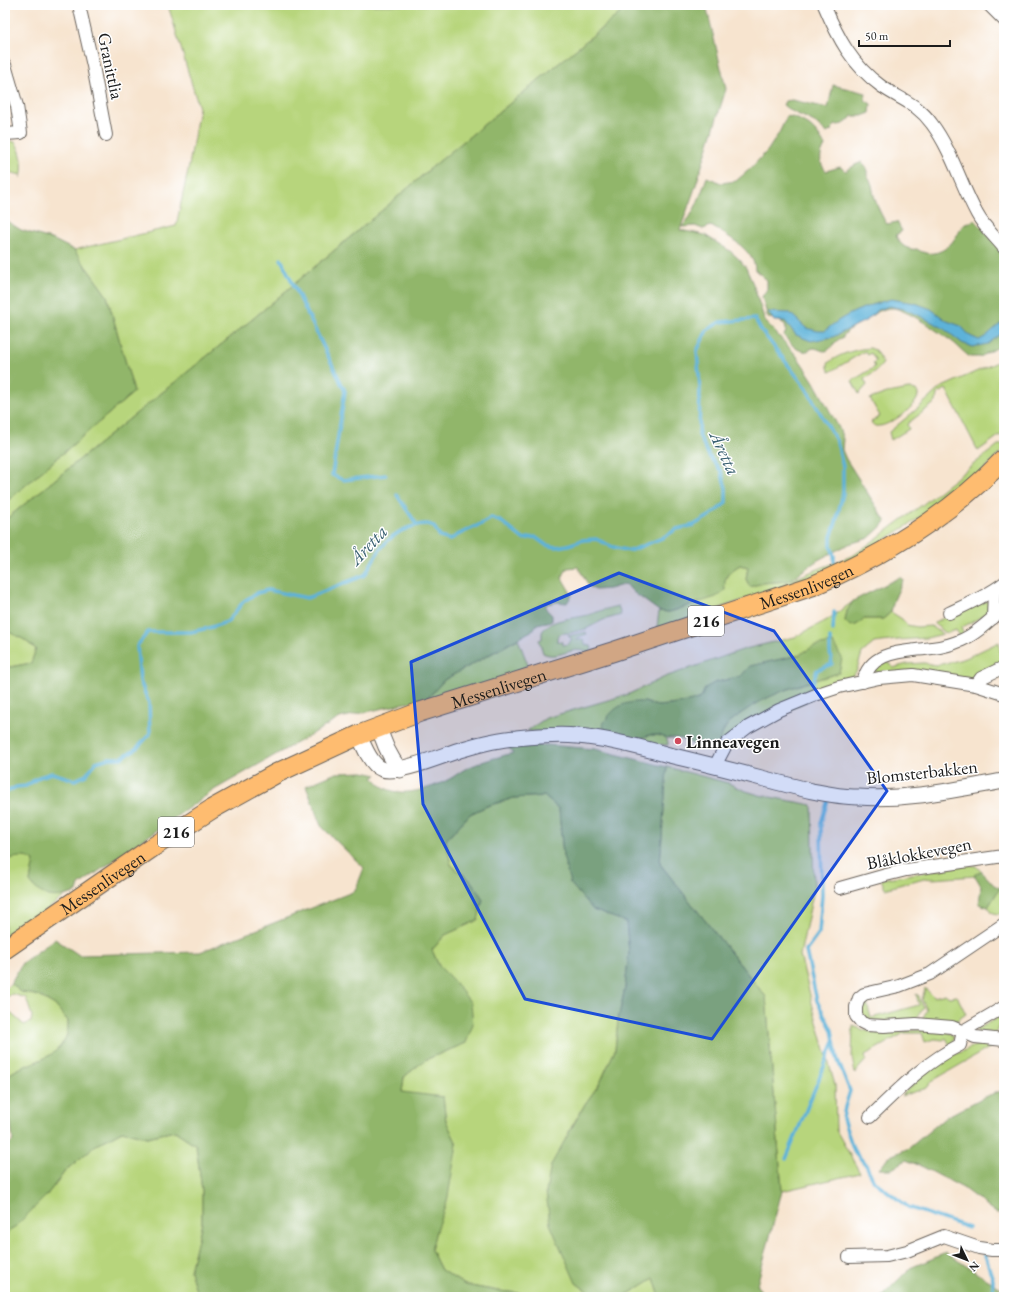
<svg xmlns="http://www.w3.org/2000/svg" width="1009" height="1302" viewBox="0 0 1009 1302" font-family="'EB Garamond',serif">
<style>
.green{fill:#b7d57b;stroke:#6a784c}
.forest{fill:#91b66b;stroke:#566944}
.water{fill:#5db2d9;stroke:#3c677a}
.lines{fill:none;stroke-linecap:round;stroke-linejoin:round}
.stream{stroke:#5db2d9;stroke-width:3.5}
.minor-casing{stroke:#69625b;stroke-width:14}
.tertiary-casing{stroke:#69625b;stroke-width:17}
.primary-casing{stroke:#69625b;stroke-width:21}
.minor{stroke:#fff;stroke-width:12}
.tertiary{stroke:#fff;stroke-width:15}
.primary{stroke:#febc70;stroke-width:19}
.marked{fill:#1d4ed8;fill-opacity:0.2;stroke:#1d4ed8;stroke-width:3;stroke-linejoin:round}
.poi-dot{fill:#d1495b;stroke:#fff;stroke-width:1.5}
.labels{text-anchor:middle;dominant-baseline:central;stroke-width:3;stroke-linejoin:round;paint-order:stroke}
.shield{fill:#fff;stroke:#606060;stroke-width:1}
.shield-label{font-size:17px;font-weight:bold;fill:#1c1c1c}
.street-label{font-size:18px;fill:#1c1c1c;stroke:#fff}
.poi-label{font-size:18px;font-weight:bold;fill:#1c1c1c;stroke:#fff;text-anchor:start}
.water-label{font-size:19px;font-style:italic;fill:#396071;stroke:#fff}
</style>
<rect width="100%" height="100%" fill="#fff"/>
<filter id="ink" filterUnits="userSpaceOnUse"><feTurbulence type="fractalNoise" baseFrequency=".025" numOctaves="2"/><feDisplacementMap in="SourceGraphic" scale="8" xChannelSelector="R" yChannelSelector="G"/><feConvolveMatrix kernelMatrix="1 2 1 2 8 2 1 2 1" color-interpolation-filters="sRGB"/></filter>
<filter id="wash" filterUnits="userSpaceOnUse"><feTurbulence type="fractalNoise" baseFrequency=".012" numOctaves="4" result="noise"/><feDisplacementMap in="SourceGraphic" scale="16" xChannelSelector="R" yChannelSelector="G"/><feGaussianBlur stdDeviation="0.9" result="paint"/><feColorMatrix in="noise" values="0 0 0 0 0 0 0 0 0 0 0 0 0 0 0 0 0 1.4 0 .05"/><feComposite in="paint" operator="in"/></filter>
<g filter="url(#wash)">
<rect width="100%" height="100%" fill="#f7e4cf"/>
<g class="green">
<polygon points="168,5 630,5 431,168 386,207 249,322 5,520 5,503 134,392 107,296 74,250 176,226 189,166 199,108"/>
<path d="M5,140L15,142C22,151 24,167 21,178V175L5,171Z"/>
<path d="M870,348L875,350L883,363C878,371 872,374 864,379L867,385L859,394L852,381L875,367L873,363L876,361L871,353L867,355L865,351L830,372L828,368V363C839,354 856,349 870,348Z"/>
<polygon points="1004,359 1004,439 1000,435 978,451 946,389 937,394 936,402 907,424 909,429 891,440 889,432 917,409 940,388"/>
<path d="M909,389L916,390C917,392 918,393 918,395C918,406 889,426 879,426C875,427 873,425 871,422L880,416L870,399L887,393Z"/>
<polygon points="1004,444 1004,449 982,471 950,499 841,567 663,627 657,627 659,611 669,612 677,610 688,605 699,603 724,581 730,571 740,565 748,567 746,579 750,587 762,583 788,581 854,555 922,505 998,445"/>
<path d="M854,601L847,611L845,621L856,625L864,619H883L891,612L902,619L907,625L917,627L931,626L943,634L927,638L898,640L874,643L862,653L856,672L849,679L713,750C722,743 721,729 730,722C762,695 800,684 839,673L799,655L751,666L741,676L714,683L702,698L688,703L657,706L645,702L605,734L527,731L546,718L629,694L665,677L745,649L795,637L827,620Z"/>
<polygon points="987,601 989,604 988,613 961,628 964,635 960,636 956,630 946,633 934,624 934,622"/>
<path d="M618,606L621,615L603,620L586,629L570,633H562L557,637V641L562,642L563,645L568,644L572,639L568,636L586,632L587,634L576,638V640L583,639L586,645L591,646L592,649L589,653C571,644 559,661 543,653L539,640L542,639V632C550,618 574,619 588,615C598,612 608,608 618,606Z"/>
<polygon points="5,630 23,639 36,649 31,663 10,667 5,665"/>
<polygon points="518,639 528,665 504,679 433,700 428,698 444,680"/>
<polygon points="999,642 1002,661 971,680 879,674 874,670 877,665 887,660 893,668 907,664 924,663 936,665 952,662 966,658"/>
<path d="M649,735C657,735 669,735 668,745L642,744L637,742L642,738Z"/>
<polygon points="667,767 728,783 746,791 759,795 812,805 814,889 800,955 814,1011 835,1085 836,1130 860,1173 782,1191 766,997 660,864"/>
<polygon points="544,796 559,809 563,856 593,910 626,922 629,952 625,988 618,1020 615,1050 600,1083 585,1104 569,1131 576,1283 595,1297 530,1297 520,1293 498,1291 465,1285 441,1270 431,1250 457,1144 446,1121 443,1097 402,1093 404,1077 425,1060 466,1043 452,979 439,966 432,950 445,935 478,920 471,881 451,865 446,840 470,814 487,806 514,798"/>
<polygon points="19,856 30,858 34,861 30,882 65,896 5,941 5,868 9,859"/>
<polygon points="967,865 976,866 982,872 975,874 975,876 933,879 924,878 885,889 881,879"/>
<polygon points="1004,886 1004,913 997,914 991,912 988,907 1000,888"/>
<path d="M11,983L21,992L39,996L55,1005L68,1021C68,1026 68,1032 66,1037C55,1064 24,1060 5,1078V1008L24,1025L31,1022L32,1016L26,998L12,994L5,998V989Z"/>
<polygon points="925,988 934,997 945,994 949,997 957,996 966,1014 952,1024 921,1021 927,1010 922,1000"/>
<polygon points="916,994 919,996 920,1000 924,1008 915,1020 869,1021 860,1012 861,1004 866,999 871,1018 919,1005"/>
<polygon points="1004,1014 1004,1027 998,1027 996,1033 977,1032 977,1029"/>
<path d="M853,1026C861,1029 868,1032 877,1033C895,1034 940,1023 954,1036V1040L950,1045L946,1038L943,1040L935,1039L925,1042L922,1033H904L865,1055L866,1060L858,1069L855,1073L852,1058Z"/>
<polygon points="992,1042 996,1044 932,1081 927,1088 901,1096 926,1072 947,1058 979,1044"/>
<polygon points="122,1131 147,1137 175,1131 196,1145 202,1190 202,1223 190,1271 198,1297 5,1297 5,1235 16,1226 46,1196 66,1170 96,1145"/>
<polygon points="654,1278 660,1297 616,1297 625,1296"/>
</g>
<g class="forest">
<path d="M630,5H706L726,89L695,188L680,230L705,235L730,251L740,260L746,268L753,284L765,321L796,355L803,365L814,382L839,428L843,439L842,450L846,459L886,522L869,538L849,544L818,560L788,581L762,583L750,587L746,579L748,567L740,565C729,572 723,576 725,590L716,597L669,612L659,611L633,592L626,584L609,589L595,590L589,586L578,567L567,568L562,578L572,595L567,603L557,602L546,604V609L552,615V621L537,624L533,630L444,680L428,698L340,718L214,790L79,885L77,892C58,899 43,900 30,882L34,861C26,855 18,857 9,859L5,868V665L10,667L31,663L36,649L23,639L5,630V520L249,322L386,207L431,168Z"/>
<path d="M833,85L866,93L865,100L871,104L870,113L862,116H852C847,124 842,125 834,125L831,131L826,133C815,117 796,117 783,105L785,101L792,100L828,108Z"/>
<path d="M787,116C805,119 818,131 825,146C819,156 819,163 826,171L840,167L846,171L855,165L862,162C866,167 868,172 868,178C873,183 872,188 874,195C875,202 883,219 887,224L897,222L902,231L896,235C898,244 908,251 917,249C929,258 945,252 953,241C957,236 960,230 963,225L975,220L1004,253V344L980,357H970C964,353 959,347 954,343C942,334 905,308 892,308C882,308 874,314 866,319C858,324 847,329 842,338C835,340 834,346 828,350C823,353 819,348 813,348C811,349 809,350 807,351C798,353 790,343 784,336L786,331L785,324L775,319L768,318L762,297L767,289V280L755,270C755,250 726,235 711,226L703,229L695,226L682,227C695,213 701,194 707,177L721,183L736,181L750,169L768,150L779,133Z"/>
<polygon points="5,220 21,230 54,240 74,250 107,296 134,392 5,503"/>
<polygon points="900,577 903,580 894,600 891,612 883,619 864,619 856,625 850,626 845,621 847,611 853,601"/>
<path d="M833,643L842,658L839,673C800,684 762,695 730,722C721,729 722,743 713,750L703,749L682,739L676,738H666L659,735H649L642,738L637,742L605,734L603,724C614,707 623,701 644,702C649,703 654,706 659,706C674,705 688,703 701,698L705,688L714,683L741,676L750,666L799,655L814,646Z"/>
<path d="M547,745L595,749L667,767L660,864L766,997L782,1191L757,1285L765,1297H660L654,1278L625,1296L616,1297H595L576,1283L550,1224L546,1192L551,1165L585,1104L600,1083L615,1050L618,1020L625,988L629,952L626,922L593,910L570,883L563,856L559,809L544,796L514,798L487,806L470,814L446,840L451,865L471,881L483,899L478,920L445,935L432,950L439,966L452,979L471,1003L473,1024L466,1043L425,1060L404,1077L402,1092L443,1097L446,1121L457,1144L447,1202L437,1227L431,1250L441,1270L465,1285L498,1291L521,1293L530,1297H198L190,1271L202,1223V1190L196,1145L175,1131L147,1137L122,1131L96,1145L66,1170L46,1196L16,1226L5,1235V1147L13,1141L11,1123L5,1117V1078C24,1060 54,1064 66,1037C68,1032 68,1026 68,1021L55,1005L39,996L21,992L11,983L22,963L55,939L79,955L200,952L355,891L364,868L321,826L306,786L336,773L363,772L377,775L373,778C376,780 379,784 382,786C400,800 436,787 453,777C459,773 465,768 472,766C485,760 499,757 513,753L508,747Z"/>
<polygon points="982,872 994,885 1000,888 988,907 979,904 981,886 974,874"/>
<polygon points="1004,1090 1004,1214 996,1213 963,1188 923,1167 906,1160 892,1169 879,1169 888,1157 909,1148 946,1117 984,1097"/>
<polygon points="946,1253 1004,1290 1004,1297 881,1297 910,1268"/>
</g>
<path class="water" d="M891,299L915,303L931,309L947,321L961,326L970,336L979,340C989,336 994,327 1004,322V331L988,344L972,347L962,343L943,328L920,316L904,309L889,306L878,310L867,320L833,337L811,341L796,335L785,321H774L768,312L790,313L806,328L818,331H825C843,314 867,306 891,299Z"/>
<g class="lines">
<g class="stream">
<polyline points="281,259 345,391 332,475 343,480 386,475"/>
<polyline points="397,495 417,525"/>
<polyline points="833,630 834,612"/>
<polyline points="812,685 817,670 832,664 830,652 830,638"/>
<path d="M5,793L16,787L26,786L39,777L52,773L75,780L86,775L96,762L109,758H121L137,748L150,734L149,703L140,681L137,646L148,632H191L212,627L227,622L244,601L257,593L268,590L307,598L365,575C378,550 389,531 418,525C432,522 434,525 440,537L450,540C462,530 478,528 491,518L502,522L523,539L535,537L546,545L556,547L568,545L583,540L596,539L613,547L630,551L662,538L677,529L694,525L711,515L726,503V488L721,471L709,456L699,435L700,387L697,351L707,330L720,322L755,319L761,330L806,388L837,442L843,467V493L836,522L831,537V546L834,556V562"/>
<polyline points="828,800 821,823 822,895 819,933 806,951 817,1001 832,1030 837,1058 850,1091 845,1107 843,1119 854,1151 866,1165 874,1181 908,1207 969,1228"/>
<polyline points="786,1159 834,1042"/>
<polyline points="985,1255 993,1280 993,1297"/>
</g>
</g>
</g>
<g filter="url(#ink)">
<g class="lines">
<g class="minor-casing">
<g id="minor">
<polyline points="79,5 93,66 106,135"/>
<path d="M824,5C838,38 852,65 881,86C901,100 917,103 932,124C952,151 961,185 977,214C984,227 995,237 1004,248"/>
<polyline points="989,5 1004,20"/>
<polyline points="5,65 17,106 21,133 5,134"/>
<path d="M949,613C968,604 987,596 1004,583"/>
<polyline points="993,618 994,591"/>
<path d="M863,682C870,649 906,652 932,648C943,647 953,644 962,640C978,633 991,619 1004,608"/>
<polyline points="976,685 981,678 1004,667"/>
<polyline points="715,766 727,743 748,727 779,710 818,694 839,687 879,678 913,675 976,685 1004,694"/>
<polyline points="840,888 886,875 906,870 1004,856"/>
<polyline points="1004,924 930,974 899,986 864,994 859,998 856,1007 856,1016 861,1022 867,1025 884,1026 916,1024 952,1027 975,1037 1004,1040"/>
<path d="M870,1117C898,1090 925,1062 960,1045L963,1031L1004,1007"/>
<polyline points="849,1257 887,1256 907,1251 944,1236 979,1248 992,1250 1004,1250"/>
</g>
</g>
<g class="tertiary-casing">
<g id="tertiary">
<path d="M379,726C383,743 389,756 400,770"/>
<path d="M359,735C363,745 371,765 382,769C398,775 445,754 463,749C480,744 499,739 516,738C536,736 557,734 577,736C606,738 640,747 669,755C717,766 764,779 812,791C827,794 842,797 858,797C906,801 956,789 1004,781"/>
</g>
</g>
<g class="primary-casing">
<g id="primary">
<path id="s1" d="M5,949L153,847L212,809L277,773L359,735L420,712L612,652L812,586C883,556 950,515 1004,459"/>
</g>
</g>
<use href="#minor" class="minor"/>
<use href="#tertiary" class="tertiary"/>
<use href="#primary" class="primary"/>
</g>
</g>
<path class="marked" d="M619,573L774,631L887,791L712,1039L525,999L423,804L411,662Z"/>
<circle class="poi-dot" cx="678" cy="741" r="4"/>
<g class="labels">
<g class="shield">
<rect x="688" y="606" width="36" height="30" rx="3"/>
<rect x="158" y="817" width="36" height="30" rx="3"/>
</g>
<g class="shield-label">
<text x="706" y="621">216</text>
<text x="176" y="832">216</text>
</g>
<g class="street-label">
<text transform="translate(111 66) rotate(78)">Granittlia</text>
<text stroke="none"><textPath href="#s1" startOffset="886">Messenlivegen</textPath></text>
<text stroke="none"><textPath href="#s1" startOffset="562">Messenlivegen</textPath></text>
<text transform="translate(922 772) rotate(-6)">Blomsterbakken</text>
<text transform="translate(919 853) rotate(-11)">Blåklokkevegen</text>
<text stroke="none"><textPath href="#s1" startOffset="118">Messenlivegen</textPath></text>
</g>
<g class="poi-label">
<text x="686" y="741">Linneavegen</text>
</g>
<g class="water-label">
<text transform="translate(725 453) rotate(65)">Åretta</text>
<text transform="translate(368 545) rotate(-47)">Åretta</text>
</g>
</g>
<rect width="1009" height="1302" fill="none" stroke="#fff" stroke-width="20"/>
<g transform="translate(967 1260) rotate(133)" stroke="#ffffff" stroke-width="3" paint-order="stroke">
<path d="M0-3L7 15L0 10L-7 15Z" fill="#1c1c1c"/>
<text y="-6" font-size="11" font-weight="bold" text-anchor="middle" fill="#1c1c1c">N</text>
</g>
<path d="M859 40v6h91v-6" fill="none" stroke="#1c1c1c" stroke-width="2"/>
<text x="865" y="40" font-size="12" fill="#1c1c1c" stroke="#ffffff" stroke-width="3" paint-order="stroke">50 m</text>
</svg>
